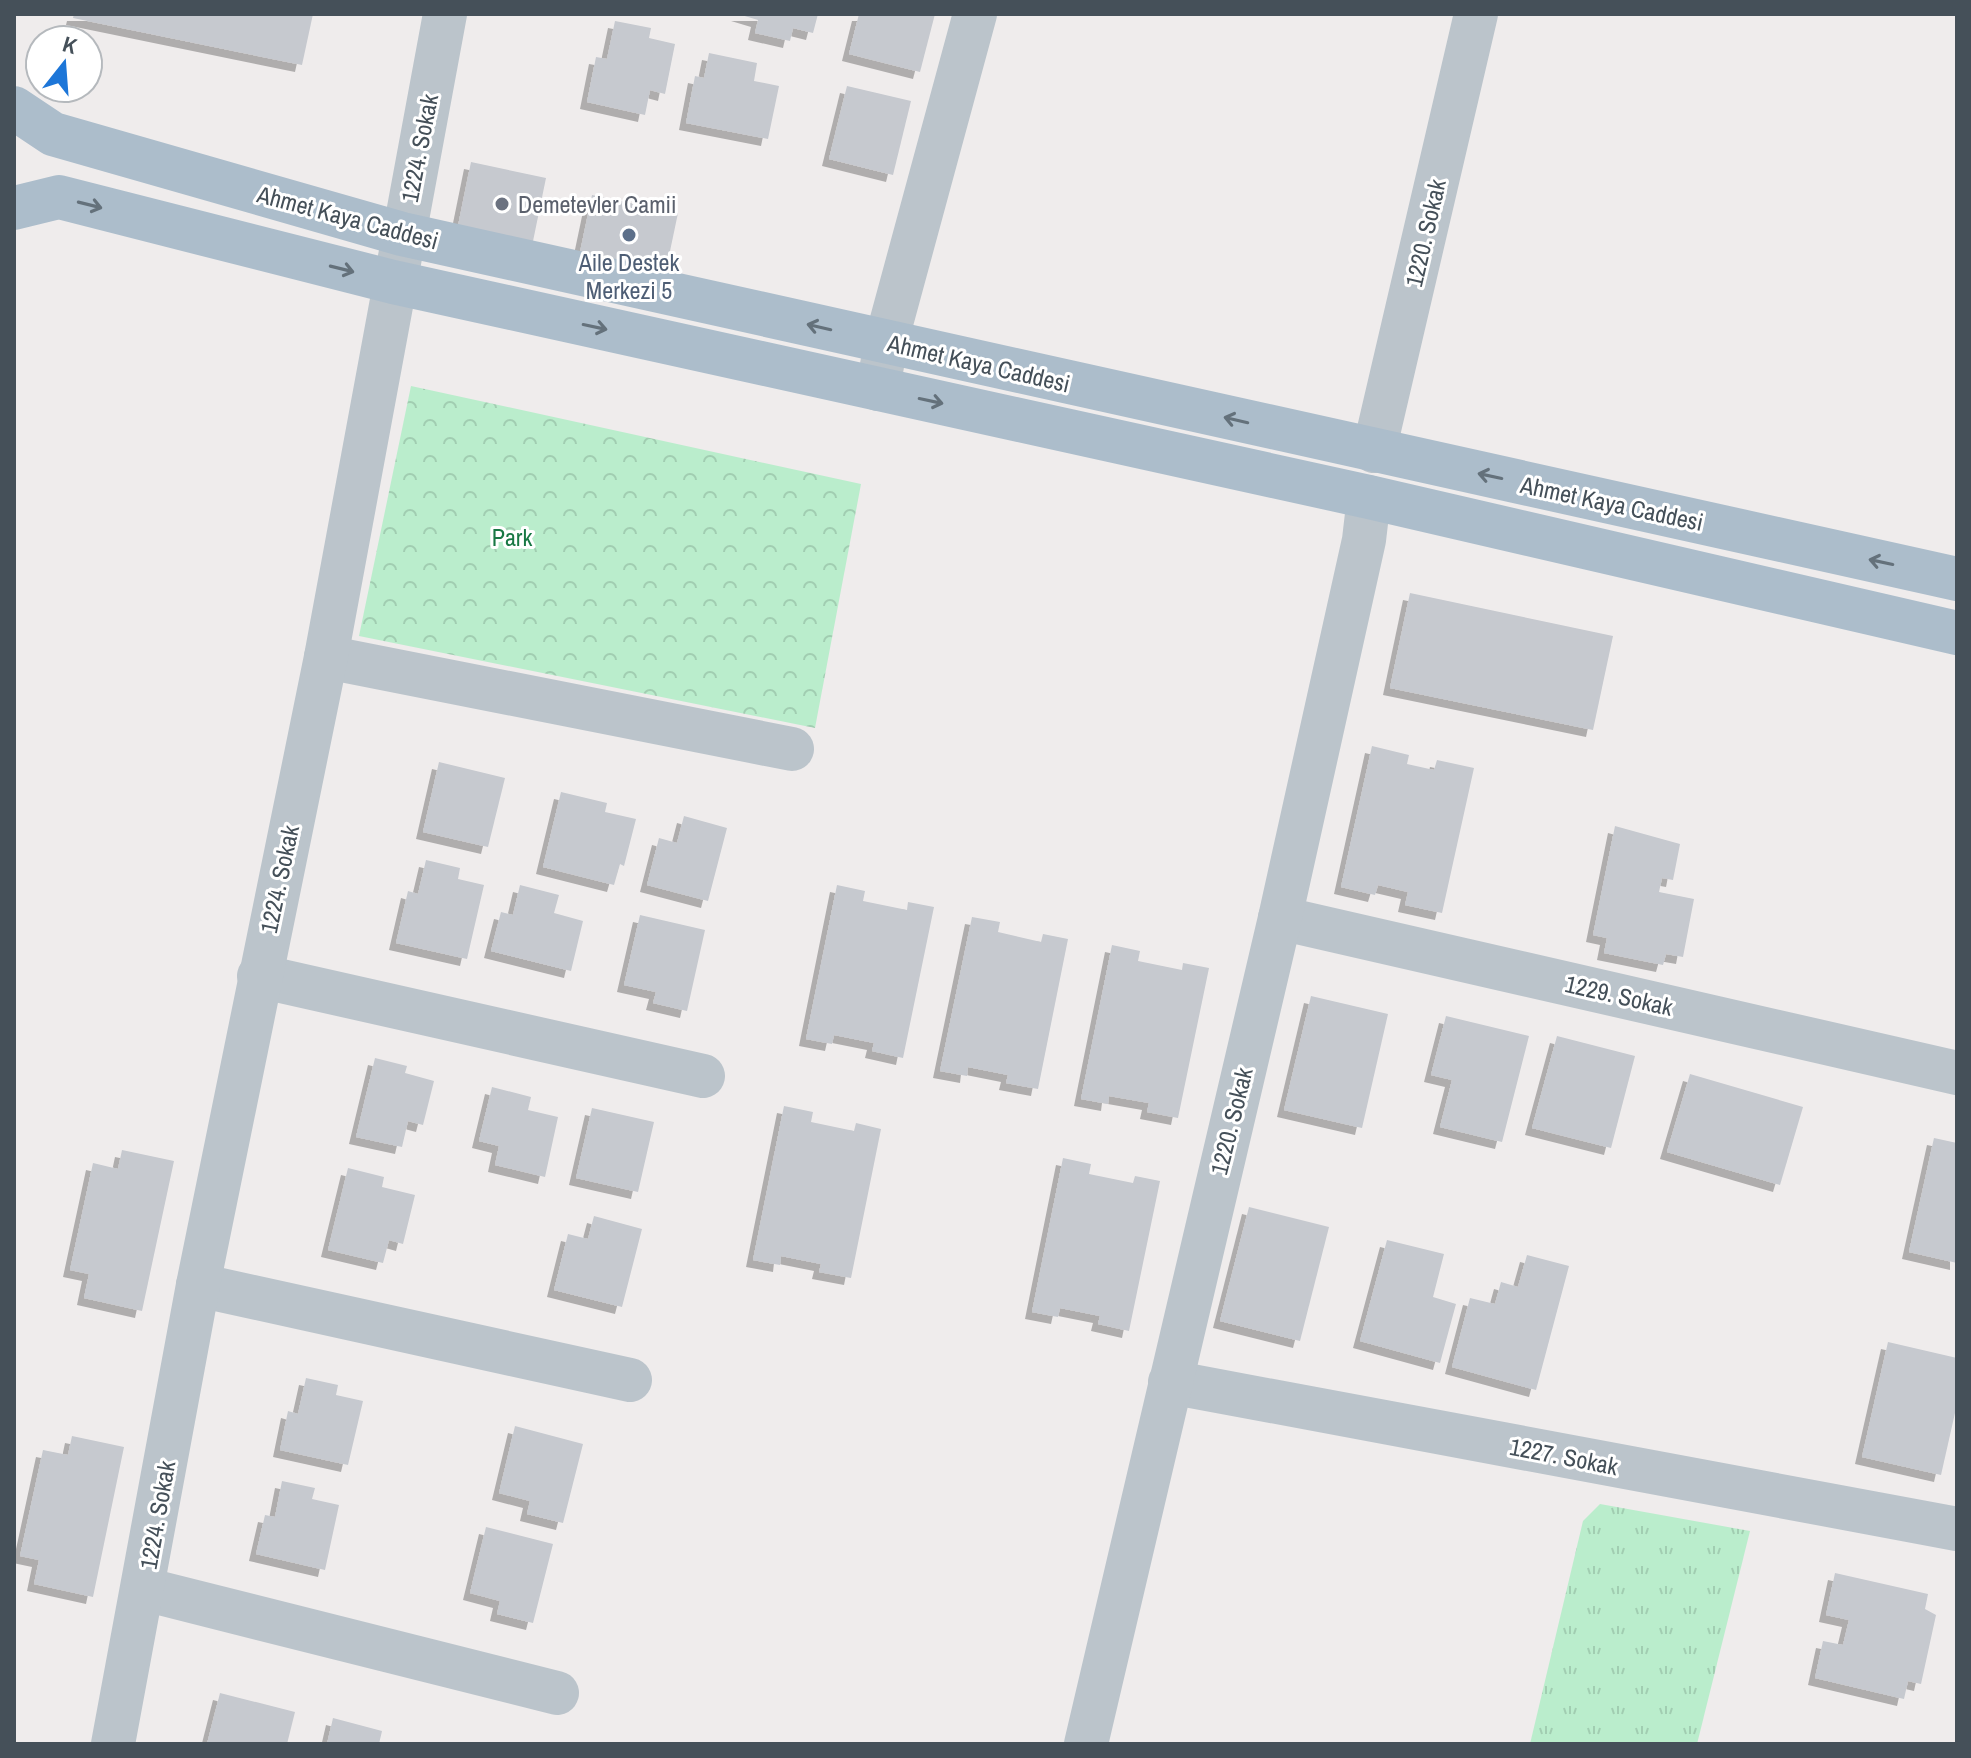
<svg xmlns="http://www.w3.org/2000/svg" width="1971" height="1758" viewBox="0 0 1971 1758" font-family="'Archivo Narrow',sans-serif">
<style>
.grass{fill:url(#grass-tufts)}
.park{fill:url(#park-crowns)}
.building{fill:#c6c9cf;filter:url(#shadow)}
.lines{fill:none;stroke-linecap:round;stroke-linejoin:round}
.minor{stroke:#bbc4cb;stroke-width:44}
.major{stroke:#acbdcb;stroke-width:44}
.oneway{stroke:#64717b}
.worship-dot{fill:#6b7280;stroke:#fff;stroke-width:3}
.service-dot{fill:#5c6f8a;stroke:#fff;stroke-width:3}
.labels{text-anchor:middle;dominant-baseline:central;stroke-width:6;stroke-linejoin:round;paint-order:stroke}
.street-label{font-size:24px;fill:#455059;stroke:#fff}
.worship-label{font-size:24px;fill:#5b616d;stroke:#fff;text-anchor:start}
.service-label{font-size:24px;fill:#4e5e75;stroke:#fff}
.park-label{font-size:24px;fill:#187844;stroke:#fff}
</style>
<defs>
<pattern id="grass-tufts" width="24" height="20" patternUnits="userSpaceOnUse" patternTransform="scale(2)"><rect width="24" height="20" fill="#baedcc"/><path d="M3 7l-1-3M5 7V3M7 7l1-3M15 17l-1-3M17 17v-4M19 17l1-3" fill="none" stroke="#a1cdb1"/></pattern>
<pattern id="park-crowns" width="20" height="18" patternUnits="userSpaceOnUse" patternTransform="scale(2)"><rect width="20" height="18" fill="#baedcc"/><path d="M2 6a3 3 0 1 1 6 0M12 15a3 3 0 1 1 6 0" fill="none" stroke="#a1cdb1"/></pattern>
<filter id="shadow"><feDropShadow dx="-7" dy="7" stdDeviation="0" flood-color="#0004"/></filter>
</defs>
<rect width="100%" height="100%" fill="#efecec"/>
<polygon class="grass" points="1600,1504 1750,1531 1697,1744 1530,1744 1583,1521"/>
<polygon class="park" points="411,386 861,484 815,728 359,636"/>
<g class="building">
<polygon points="74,14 313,14 302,65 73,18"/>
<polygon points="738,14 818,14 813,33 793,28 790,41 755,33 758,20"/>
<polygon points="859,14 935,14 920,72 849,54"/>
<polygon points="615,21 651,28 649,38 675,44 665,94 650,90 645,115 587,102 596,57 607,59"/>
<polygon points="709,53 757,63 754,81 779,86 768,139 686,123 695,76 704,78"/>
<polygon points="847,86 911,101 893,175 829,159"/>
<polygon points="471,162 546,178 532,246 457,231"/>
<polygon points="592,195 678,213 665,275 579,257"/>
<polygon points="1410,593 1613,636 1593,730 1390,688"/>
<polygon points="1372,746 1409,755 1407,764 1434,770 1437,760 1474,768 1442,913 1405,905 1408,892 1378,885 1375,895 1341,887"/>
<polygon points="439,762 505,778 488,847 423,832"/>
<polygon points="561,792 607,803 605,812 636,819 624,866 620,864 614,885 543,867"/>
<polygon points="684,816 727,828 708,901 647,885 659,838 677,843"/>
<polygon points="1615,826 1680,844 1673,880 1662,878 1659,892 1694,899 1683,957 1666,954 1663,965 1604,953 1607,938 1593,935"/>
<polygon points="426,860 460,868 458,879 484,885 467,959 396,943 408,891 418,894"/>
<polygon points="520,885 559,895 554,913 583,921 571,971 491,951 501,912 513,915"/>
<polygon points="837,885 865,891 863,901 907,910 908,902 934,907 903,1058 872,1051 874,1043 834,1035 832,1044 806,1039"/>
<polygon points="640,915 705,930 687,1011 653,1003 656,992 624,985"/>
<polygon points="972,917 1000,922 998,932 1041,942 1043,934 1068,939 1038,1089 1006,1083 1008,1075 968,1067 967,1076 940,1071"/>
<polygon points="1112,945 1140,951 1138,961 1182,970 1183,963 1209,968 1178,1118 1147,1112 1149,1103 1109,1096 1108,1104 1081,1099"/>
<polygon points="1311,996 1388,1014 1362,1128 1284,1110"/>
<polygon points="1446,1016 1529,1036 1502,1142 1440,1127 1452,1080 1431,1075"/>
<polygon points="1557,1036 1635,1056 1611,1148 1532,1128"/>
<polygon points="375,1058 407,1066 405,1073 434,1081 423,1125 408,1121 402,1147 356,1137"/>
<polygon points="1690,1074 1803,1107 1780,1185 1667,1152"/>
<polygon points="492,1087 531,1097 528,1110 558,1117 545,1177 495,1165 499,1146 479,1141"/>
<polygon points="784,1106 813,1112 811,1122 854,1131 856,1123 881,1129 851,1278 819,1272 821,1264 781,1256 780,1265 753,1260"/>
<polygon points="592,1108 654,1122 638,1192 576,1178"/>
<polygon points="1934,1138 1957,1143 1957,1263 1909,1252"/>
<polygon points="122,1150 174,1161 142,1311 84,1298 89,1274 70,1270 93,1163 118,1169"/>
<polygon points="1063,1158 1091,1164 1089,1174 1133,1183 1135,1176 1160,1181 1129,1331 1098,1324 1100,1316 1060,1308 1058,1317 1032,1312"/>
<polygon points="348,1168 384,1177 382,1187 415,1195 403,1244 389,1240 383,1263 328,1250"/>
<polygon points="1249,1207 1329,1227 1300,1341 1220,1321"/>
<polygon points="594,1216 642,1229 622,1307 554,1290 568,1234 588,1239"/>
<polygon points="1387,1240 1444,1254 1433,1297 1456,1304 1440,1363 1360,1341"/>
<polygon points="1527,1255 1569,1266 1536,1390 1452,1367 1470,1298 1495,1304 1501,1282 1518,1287"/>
<polygon points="1888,1342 1957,1358 1957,1404 1941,1475 1862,1457"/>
<polygon points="306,1378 338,1385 336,1395 363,1401 348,1465 280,1450 288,1411 298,1414"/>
<polygon points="515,1426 583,1444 563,1523 527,1514 530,1501 499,1493"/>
<polygon points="72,1436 124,1447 93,1597 34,1584 39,1560 20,1556 43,1450 68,1455"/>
<polygon points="282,1481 315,1488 312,1499 339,1505 325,1570 256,1554 265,1515 275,1517"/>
<polygon points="486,1527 553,1544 533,1623 497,1614 500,1601 470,1593"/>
<polygon points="1835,1573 1928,1594 1925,1609 1936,1615 1921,1684 1908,1681 1904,1699 1815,1678 1823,1641 1843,1645 1849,1620 1826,1615"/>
<polygon points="220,1693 295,1712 287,1744 207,1744"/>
<polygon points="333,1718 382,1731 379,1744 327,1744"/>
</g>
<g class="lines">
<g class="minor">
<polyline points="878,389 886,342 975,14"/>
<polyline points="1374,451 1476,14"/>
<polyline points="326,657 792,749"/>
<polyline points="1280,918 1957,1073"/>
<polyline points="259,976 703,1076"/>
<polyline points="198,1285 630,1380"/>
<polyline points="1170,1382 1957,1529"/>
<polyline points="144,1589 557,1693"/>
<polyline points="113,1744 198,1285 326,657 445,14"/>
<polyline points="1086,1744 1280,918 1364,540 1369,497"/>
</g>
<g class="major">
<polyline points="14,108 53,134 402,234 1957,579"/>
<polyline points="14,208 59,197 393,282 1369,497 1957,633"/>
</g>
</g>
<defs><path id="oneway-shaft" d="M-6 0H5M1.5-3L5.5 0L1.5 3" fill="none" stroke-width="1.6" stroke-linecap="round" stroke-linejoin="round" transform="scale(2)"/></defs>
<g class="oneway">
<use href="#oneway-shaft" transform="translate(90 205) rotate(14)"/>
<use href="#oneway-shaft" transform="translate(342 269) rotate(14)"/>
<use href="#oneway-shaft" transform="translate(595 327) rotate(12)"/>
<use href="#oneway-shaft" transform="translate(819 327) rotate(-167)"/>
<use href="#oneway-shaft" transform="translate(931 401) rotate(12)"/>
<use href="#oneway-shaft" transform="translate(1236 420) rotate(-167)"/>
<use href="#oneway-shaft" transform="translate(1490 476) rotate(-168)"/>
<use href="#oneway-shaft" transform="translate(1881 562) rotate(-168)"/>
</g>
<circle class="worship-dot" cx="502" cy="204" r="8"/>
<circle class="service-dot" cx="629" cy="235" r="8"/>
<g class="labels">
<g class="street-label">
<text transform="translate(419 148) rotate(-79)">1224. Sokak</text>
<text transform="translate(348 217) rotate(15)">Ahmet Kaya Caddesi</text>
<text transform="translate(1425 233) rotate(-77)">1220. Sokak</text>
<text transform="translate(979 363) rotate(13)">Ahmet Kaya Caddesi</text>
<text transform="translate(1612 503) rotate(12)">Ahmet Kaya Caddesi</text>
<text transform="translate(279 879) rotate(-78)">1224. Sokak</text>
<text transform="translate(1619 995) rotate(13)">1229. Sokak</text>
<text transform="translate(1231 1121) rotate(-76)">1220. Sokak</text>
<text transform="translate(1564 1456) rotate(11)">1227. Sokak</text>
<text transform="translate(157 1515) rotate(-80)">1224. Sokak</text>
</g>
<g class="worship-label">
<text x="518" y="204">Demetevler Camii</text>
</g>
<g class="service-label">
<text x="629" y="262">Aile Destek<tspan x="629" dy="28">Merkezi 5</tspan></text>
</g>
<g class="park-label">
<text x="512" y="537">Park</text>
</g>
</g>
<rect width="1971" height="1758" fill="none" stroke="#455059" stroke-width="32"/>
<g transform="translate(64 64) rotate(17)"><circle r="38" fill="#ffffff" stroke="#b5b9bd" stroke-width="2"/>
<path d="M0-6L14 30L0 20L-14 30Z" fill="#1d76d8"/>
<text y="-12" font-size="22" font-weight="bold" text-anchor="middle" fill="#455059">K</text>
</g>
</svg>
